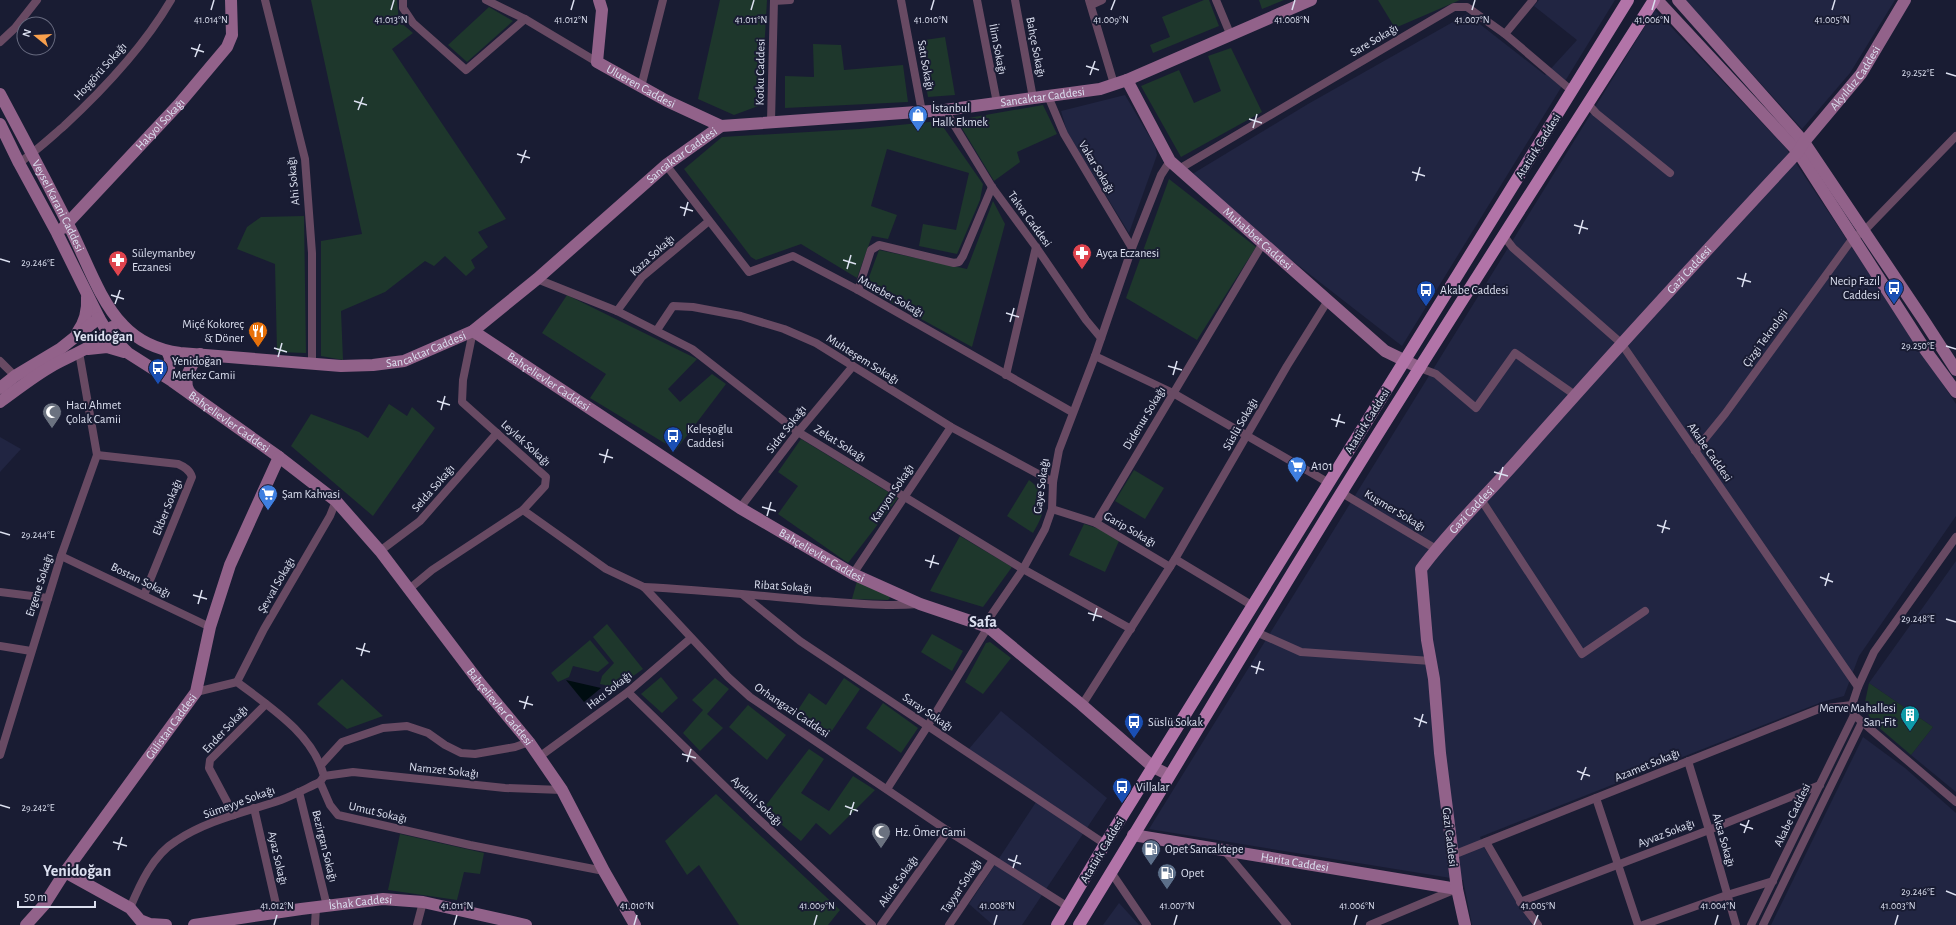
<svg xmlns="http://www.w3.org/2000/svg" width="1956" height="925" viewBox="0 0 1956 925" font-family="'Alegreya Sans',sans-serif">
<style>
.built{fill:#212542}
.green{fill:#1e372c}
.water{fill:#000d11}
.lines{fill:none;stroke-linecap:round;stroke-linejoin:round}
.street{stroke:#684a63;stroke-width:8}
.secondary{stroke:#92628a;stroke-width:12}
.primary{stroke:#b274a8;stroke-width:12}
.ticks{fill:none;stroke:#dce0f0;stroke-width:1.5}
.labels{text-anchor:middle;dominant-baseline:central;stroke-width:4;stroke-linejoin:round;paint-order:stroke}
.street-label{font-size:12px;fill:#dce0f0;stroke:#191c33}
.poi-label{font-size:12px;fill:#dce0f0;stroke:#191c33;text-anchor:start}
.quarter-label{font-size:14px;font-weight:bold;fill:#dce0f0;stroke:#191c33}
.district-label{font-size:16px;font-weight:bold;fill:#dce0f0;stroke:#191c33}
.ticks-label{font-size:10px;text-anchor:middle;fill:#dce0f0;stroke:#191c33;stroke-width:4;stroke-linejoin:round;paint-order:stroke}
</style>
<rect width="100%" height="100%" fill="#191c33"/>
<g class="built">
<polygon points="1539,0 1615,0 1402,346 1272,245 1189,176 1308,104 1467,14 1545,75 1577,40 1534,6"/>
<polygon points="1685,0 1895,0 1850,73 1802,129"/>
<polygon points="1655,10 1786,148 1956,404 1956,516 1859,656 1844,696 1822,702 1480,837 1485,849 1532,925 1472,925 1463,880 1149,829"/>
<polygon points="1125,95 1155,146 1157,155 1129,233 1067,132 1061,111"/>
<polygon points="0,437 21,449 0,472"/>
<polygon points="1956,561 1956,792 1911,755 1933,727 1869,683"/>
<polygon points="1001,711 1107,798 1022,925 993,925 969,904 1040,796 968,750"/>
<polygon points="1863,737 1905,768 1956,813 1956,925 1771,925"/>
<polygon points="1119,903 1139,925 1103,925"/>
</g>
<g class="green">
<polygon points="311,0 397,0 399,21 413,33 392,49 506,219 478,232 488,247 471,260 475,268 466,276 445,256 434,266 425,261 385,292 341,311 343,360 321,356 321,241 362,234"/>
<polygon points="720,0 767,0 761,105 734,115 698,99"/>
<polygon points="1204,0 1209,0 1219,26 1153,53 1150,45 1170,37 1162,17"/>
<polygon points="1259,0 1284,0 1262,9"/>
<polygon points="1378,0 1460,0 1395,28"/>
<polygon points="489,7 513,21 467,62 448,45"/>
<polygon points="945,37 955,95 928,97 918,41"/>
<polygon points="813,44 841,45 844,70 903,65 908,102 785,108 785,76 814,77"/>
<polygon points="1231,48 1262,112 1181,157 1141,86 1179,70 1194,103 1221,91 1208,56"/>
<polygon points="1043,105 1057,134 1017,152 1020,162 994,181 957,120"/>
<polygon points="939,121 983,184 980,200 957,254 919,246 923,224 956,230 969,173 887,149 871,206 897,215 888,239 872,236 857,278 801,244 756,260 751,257 684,169 722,137 859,129"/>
<polygon points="1169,179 1256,247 1197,340 1126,298"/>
<polygon points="993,201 1005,224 972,347 865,288 879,250 967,269"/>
<polygon points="304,216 306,353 277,352 275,264 237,249 247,227 261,217"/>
<polygon points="567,295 697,359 668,389 680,402 712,374 726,384 676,450 590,398 606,374 542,333"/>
<polygon points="389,404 407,416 412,407 435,428 373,516 291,446 311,414 359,432 368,438"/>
<polygon points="801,439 898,498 848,563 778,514 798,486 778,472"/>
<polygon points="1134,470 1164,488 1145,519 1115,501"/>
<path d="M1029,480C1051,497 1045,512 1033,533L1007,516Z"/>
<polygon points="1084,524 1103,530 1119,541 1105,572 1069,555"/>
<polygon points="960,536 1012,567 983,607 930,591"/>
<polygon points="857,581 889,595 890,598 888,600 852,599"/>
<polygon points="607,624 643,669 607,695 605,685 600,684 602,676 614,663 593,637"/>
<polygon points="932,634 963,651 952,671 921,652"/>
<polygon points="590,640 609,663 598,672 573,666 569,677 558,682 551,673"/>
<polygon points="990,642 1011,658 983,694 965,682 986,643"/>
<polygon points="661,677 678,698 662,713 641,694"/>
<polygon points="715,678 729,689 707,714 723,728 700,751 683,733 703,710 692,700"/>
<polygon points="844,678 860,689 827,738 794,716 809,693 826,705"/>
<polygon points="342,679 383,716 347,729 317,704"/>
<polygon points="1869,683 1933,727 1911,755 1870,720 1865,702"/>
<polygon points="883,703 918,728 901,753 866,728"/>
<polygon points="748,705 786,735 767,760 729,727"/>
<polygon points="809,749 824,759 801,793 829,811 853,776 875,790 830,835 816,823 801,841 763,809"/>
<polygon points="716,794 840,910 828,925 739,925 699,865 687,875 665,841"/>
<polygon points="400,834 484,853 480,874 464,872 457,900 388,890"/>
</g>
<polygon class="water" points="566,680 601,688 584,702"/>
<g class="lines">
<g class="street">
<polyline points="265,0 305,159 312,253 312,364"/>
<polyline points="403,0 403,8 413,23 466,70 525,19"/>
<polyline points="486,0 525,19 597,62"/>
<polyline points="901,0 922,112"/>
<polyline points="977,0 997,103"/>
<polyline points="1015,0 1033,98"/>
<polyline points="1089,0 1114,84"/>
<polyline points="1216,0 1231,36"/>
<polyline points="774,1 790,0"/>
<polyline points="1091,5 1102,0"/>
<polyline points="1505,34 1533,0"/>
<polyline points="0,42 15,28 37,0"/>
<polyline points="641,87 663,0"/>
<polyline points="1048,96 1064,134 1132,248"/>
<polyline points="1588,104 1596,113 1670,173"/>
<polyline points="945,110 992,187 1036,247 1086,320 1101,338"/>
<polyline points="771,121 774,0"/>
<path d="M19,163C35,152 49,139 64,126C104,89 143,48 171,0"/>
<polyline points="666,165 749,272 793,256 858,290 1072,412"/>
<polyline points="1179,169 1454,7 1467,7 1505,34 1572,91"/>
<polyline points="1503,235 1513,248 1621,343 1858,687"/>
<polyline points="537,279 617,311 692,349 798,432 1023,569 1131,629"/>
<polyline points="858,290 871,250 879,245 954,263 959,262 963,256 992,187"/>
<polyline points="617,311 642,277 709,221"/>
<polyline points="657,330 673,306 693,307 741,316 784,329 816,343 951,427 1053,482"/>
<polyline points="1095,356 1173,393 1329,483"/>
<polyline points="0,361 15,376"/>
<polyline points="1420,368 1436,374 1476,408 1515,353 1575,395"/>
<polyline points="1006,375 1036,247"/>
<polyline points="1695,451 1725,414 1853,238 1864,231 1956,136"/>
<path d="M97,455L178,464C185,467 190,470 192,477L144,595"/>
<polyline points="1342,493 1436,549"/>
<polyline points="1482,501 1582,654 1645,611"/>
<polyline points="740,508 798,432 853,366"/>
<polyline points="1052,509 1096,523 1170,567"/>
<polyline points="523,510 606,569 644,587 728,677 750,697 948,831 1068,907"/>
<polyline points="1096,523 1263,243"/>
<polyline points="1956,537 1874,652 1858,687 1852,705 1854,715 1956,802"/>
<polyline points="380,551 420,521 497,433"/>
<polyline points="61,556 210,627"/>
<polyline points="1175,559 1253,606"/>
<polyline points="853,574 951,427"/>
<path d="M644,587C703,590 762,596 821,601C853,603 885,607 918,604"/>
<polyline points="408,590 432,570 523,510 545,486 546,477 462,402 463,380 473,331"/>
<polyline points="0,592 48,598"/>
<polyline points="743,595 800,641 1105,844"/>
<polyline points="1256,632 1301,652 1431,661"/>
<polyline points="0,646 31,651"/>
<polyline points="237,682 264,629 330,516 336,501"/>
<path d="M196,692L237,682C270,707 313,734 324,776L320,782L330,805L338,815L470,845L604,871"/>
<polyline points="628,692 752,813 872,925"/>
<polyline points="1082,705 1175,559 1287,366 1327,302"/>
<polyline points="0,755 61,556 97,455 79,352"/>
<polyline points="539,757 628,692 691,638"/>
<polyline points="1688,761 1709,830 1736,925"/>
<polyline points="321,765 342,742 383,728 407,726 428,733 445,745 461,753 475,754 515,747 529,742"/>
<polyline points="324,776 353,772 505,788 562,790"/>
<polyline points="887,789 927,727 988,627 990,617 1023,569 1045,529 1052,509 1053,482 1059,450 1095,356 1132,248 1161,175 1170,161"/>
<polyline points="299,792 327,906"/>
<polyline points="1596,798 1638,925"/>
<polyline points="254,808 278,913"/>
<polyline points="234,815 209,768 210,760 266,704"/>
<polyline points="1486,842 1522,904 1538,925"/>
<polyline points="1225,851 1287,925"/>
<polyline points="1453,855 1819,709 1852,705"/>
<polyline points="1111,872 1147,925"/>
<polyline points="1520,902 1709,830 1820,785"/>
<path d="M130,908C140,884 153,855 176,841C207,820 246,812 281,800C294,795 307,788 320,782"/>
<polyline points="315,925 316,907"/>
<polyline points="417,925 423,902"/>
<polyline points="881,925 948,831"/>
<polyline points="949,925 993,860"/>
<polyline points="1370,925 1456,889"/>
<polyline points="1643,925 1727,895 1773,881"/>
<polyline points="1751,925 1854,715"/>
<polyline points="1763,925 1862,722"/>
</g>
<g class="secondary">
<path id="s1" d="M599,0L602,10L597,62L667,101L721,126"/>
<polyline points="1657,0 1798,152 1926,351 1956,392"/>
<polyline points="1678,0 1804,142 1923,319 1956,370"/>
<path id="s2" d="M1127,80L1170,161L1385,351L1420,368"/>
<path id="s3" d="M0,94C23,137 46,180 68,224C84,254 99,301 123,325C138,341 159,350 180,353L341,366L373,365L404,361L473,331L537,279L666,165L721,126L945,110L1100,89L1127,80L1311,0"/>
<path id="s4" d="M0,124L19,163L57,233L99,318L108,333L128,353L172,381L279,457L336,501L380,551L480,683L529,742L562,790L604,871L635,925"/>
<path id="s5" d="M63,228L179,104L227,47L232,35L231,0"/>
<path id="s6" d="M473,331L740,508L853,574L920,604L988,627L1082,705L1153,767L1169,775"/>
<path d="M77,333C85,322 88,311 87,297"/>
<polyline points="88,349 107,347 124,352"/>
<polyline points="155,370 163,372 169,368 170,358 167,351"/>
<polyline points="0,388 15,376 60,349 99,318"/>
<path d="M192,395C179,383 191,365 200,354"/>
<path d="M0,402C16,390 33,377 50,367C68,356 102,345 112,327"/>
<path id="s7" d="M1133,835L1457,889"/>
<polyline points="65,872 130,908 140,920 150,924 166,925"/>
<path id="s8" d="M26,925L44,905L65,872L196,692L210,627L230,565L279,457"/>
<path id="s9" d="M194,925L301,909L383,899L423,902L526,925"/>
<path id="s10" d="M1465,925L1457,889L1440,753L1434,679L1427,640L1421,569C1451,528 1490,492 1523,454C1613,352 1705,252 1798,152L1804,142L1861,74L1905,0"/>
</g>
<g class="primary">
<polyline points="1057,925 1105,844 1628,0"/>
<path d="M1079,925C1167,782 1252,637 1340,495C1443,328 1549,165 1654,0"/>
</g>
</g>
<path class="ticks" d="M211,10L214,0M391,10L394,0M571,10L574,0M751,10L754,0M931,10L934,0M1111,10L1115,0M1292,10L1295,0M1472,10L1475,0M1652,10L1655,0M1832,10L1835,0M191,48L204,52M195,57L200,44M1086,66L1099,70M1946,73L1956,76M1090,75L1095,61M354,101L367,105M358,110L363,97M1249,119L1262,123M1253,128L1257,114M517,154L530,158M521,163L526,150M1412,172L1425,176M1416,181L1420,167M680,207L693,211M684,216L688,202M1574,225L1588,229M1579,234L1583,220M0,259L10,262M843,260L856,264M847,269L851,255M1737,278L1751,282M1742,287L1746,273M111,295L124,299M115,304L120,290M1006,313L1019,317M1010,322L1014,308M1946,346L1956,349M274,348L287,352M278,357L282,343M1168,366L1182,370M1173,375L1177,361M437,401L450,405M441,410L445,396M1331,419L1345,423M1336,427L1340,414M599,454L613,458M604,463L608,449M1494,472L1508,476M1499,480L1503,467M762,507L776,511M767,516L771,502M1657,525L1670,529M0,532L10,535M1662,533L1666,520M925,560L939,564M930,568L934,555M1820,577L1833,582M1825,586L1829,573M193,595L207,599M198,604L202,590M1088,613L1102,617M1946,619L1956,622M1093,621L1097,608M356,648L370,652M361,656L365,643M1251,666L1264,670M1256,674L1260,661M519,701L533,705M524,709L528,696M1414,718L1427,723M1419,727L1423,714M682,754L696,758M687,762L691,749M1577,771L1590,776M1581,780L1586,767M0,805L10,808M845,806L858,811M850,815L854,802M1740,824L1753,829M1744,833L1749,820M113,842L127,846M118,850L122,837M1008,859L1021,864M1013,868L1017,855M1946,891L1956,895M274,925L277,915M454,925L457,915M634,925L637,915M814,925L817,915M994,925L997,915M1174,925L1177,915M1354,925L1357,915M1534,925L1538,915M1715,925L1718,915M1895,925L1898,915"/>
<defs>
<g id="shop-pin" transform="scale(1)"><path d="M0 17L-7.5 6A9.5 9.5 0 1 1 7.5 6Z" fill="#3f7fe0" stroke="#191c33"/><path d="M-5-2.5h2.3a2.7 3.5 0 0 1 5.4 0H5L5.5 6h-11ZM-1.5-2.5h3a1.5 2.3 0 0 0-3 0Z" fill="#fff"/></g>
<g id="pharmacy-pin" transform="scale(1)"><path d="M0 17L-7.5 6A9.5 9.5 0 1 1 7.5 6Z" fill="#e0444e" stroke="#191c33"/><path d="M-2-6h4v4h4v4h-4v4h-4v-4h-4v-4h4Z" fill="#fff"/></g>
<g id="bus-pin" transform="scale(1)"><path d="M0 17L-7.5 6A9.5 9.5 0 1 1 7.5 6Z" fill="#1a4fb4" stroke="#191c33"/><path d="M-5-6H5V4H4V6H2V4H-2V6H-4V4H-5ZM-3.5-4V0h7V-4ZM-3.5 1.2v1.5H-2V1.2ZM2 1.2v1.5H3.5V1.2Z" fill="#fff"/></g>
<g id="restaurant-pin" transform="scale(1)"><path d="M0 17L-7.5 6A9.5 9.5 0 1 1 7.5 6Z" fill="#e8710a" stroke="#191c33"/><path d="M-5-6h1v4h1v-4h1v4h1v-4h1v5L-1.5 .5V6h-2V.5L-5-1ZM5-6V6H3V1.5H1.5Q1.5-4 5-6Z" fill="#fff"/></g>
<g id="mosque-pin" transform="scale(1)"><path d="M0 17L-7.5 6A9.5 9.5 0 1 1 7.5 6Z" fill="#6b7280" stroke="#191c33"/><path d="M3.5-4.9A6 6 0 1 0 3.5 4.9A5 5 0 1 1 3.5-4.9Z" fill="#fff"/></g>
<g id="supermarket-pin" transform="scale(1)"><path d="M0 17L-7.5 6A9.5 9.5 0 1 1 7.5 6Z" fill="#3f7fe0" stroke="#191c33"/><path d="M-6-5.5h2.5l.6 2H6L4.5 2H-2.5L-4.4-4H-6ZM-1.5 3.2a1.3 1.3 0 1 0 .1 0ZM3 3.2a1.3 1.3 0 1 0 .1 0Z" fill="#fff"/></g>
<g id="building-pin" transform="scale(1)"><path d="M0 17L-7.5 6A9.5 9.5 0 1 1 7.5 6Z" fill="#0f9aa8" stroke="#191c33"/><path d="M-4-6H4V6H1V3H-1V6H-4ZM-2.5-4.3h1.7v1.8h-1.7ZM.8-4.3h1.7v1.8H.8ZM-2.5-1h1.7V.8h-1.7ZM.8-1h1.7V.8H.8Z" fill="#fff"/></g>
<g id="fuel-pin" transform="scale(1)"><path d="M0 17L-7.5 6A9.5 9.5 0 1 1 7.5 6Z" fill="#5c6f8a" stroke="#191c33"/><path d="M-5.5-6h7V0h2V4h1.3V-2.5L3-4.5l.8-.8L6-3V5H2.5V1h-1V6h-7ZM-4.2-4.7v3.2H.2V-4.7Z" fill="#fff"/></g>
</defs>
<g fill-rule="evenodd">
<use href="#shop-pin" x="918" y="115"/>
<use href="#pharmacy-pin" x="1082" y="253"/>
<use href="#pharmacy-pin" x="118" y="260"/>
<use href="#bus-pin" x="1894" y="288"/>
<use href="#bus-pin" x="1426" y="290"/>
<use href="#restaurant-pin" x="258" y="331"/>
<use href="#bus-pin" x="158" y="368"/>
<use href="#mosque-pin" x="52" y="412"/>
<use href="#bus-pin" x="673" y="436"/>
<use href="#supermarket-pin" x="1297" y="466"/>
<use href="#supermarket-pin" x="268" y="494"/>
<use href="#building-pin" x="1910" y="715"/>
<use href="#bus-pin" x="1134" y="722"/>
<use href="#bus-pin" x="1122" y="787"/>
<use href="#mosque-pin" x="881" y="832"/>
<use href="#fuel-pin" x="1151" y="849"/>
<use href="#fuel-pin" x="1167" y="873"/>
</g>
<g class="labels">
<g class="street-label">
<text transform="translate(1374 40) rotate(-30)">Sare Sokağı</text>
<text transform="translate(1036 47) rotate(79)">Bahçe Sokağı</text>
<text transform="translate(998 49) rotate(79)">İlim Sokağı</text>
<text transform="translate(926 65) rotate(80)">Satı Sokağı</text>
<text transform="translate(100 71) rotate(-48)">Hoşgörü Sokağı</text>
<text transform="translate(760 72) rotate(-89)">Kotku Caddesi</text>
<text stroke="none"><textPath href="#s10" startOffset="1015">Akyıldız Caddesi</textPath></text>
<text stroke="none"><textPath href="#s1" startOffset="113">Ulueren Caddesi</textPath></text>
<text stroke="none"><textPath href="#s3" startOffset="1272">Sancaktar Caddesi</textPath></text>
<text stroke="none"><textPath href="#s5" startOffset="142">Hakyol Sokağı</textPath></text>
<text transform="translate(1538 146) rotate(-58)">Atatürk Caddesi</text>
<text stroke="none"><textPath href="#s3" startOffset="900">Sancaktar Caddesi</textPath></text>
<text transform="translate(1097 167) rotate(59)">Vakar Sokağı</text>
<text transform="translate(293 181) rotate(-96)">Ahi Sokağı</text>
<text stroke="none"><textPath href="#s3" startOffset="126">Veysel Karani Caddesi</textPath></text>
<text transform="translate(1030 219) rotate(54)">Takva Caddesi</text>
<text stroke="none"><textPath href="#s2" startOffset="209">Muhabbet Caddesi</textPath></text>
<text transform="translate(652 255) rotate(-42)">Kaza Sokağı</text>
<text stroke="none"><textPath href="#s10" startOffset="761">Gazi Caddesi</textPath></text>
<text transform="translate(891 296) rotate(29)">Muteber Sokağı</text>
<text transform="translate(1765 338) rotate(-54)">Çizgi Teknoloji</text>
<text stroke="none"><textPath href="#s3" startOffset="576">Sancaktar Caddesi</textPath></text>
<text transform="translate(863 359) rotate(32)">Muhteşem Sokağı</text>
<text stroke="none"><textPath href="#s6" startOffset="91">Bahçelievler Caddesi</textPath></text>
<text transform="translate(1144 418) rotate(-59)">Didenur Sokağı</text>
<text transform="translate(1367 421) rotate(-58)">Atatürk Caddesi</text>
<text stroke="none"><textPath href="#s4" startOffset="386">Bahçelievler Caddesi</textPath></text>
<text transform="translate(1240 424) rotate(-60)">Süslü Sokağı</text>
<text transform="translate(786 429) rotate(-52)">Sidre Sokağı</text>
<text transform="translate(526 443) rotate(42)">Leylek Sokağı</text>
<text transform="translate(840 443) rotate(32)">Zekat Sokağı</text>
<text transform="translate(1710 452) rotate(55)">Akabe Caddesi</text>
<text transform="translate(1041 486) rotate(-82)">Gaye Sokağı</text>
<text transform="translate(433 488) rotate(-49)">Selda Sokağı</text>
<text transform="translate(892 493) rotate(-56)">Kanyon Sokağı</text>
<text transform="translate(167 507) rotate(-68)">Ekber Sokağı</text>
<text transform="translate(1395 510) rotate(31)">Kuşmer Sokağı</text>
<text stroke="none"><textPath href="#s10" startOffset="437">Gazi Caddesi</textPath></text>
<text transform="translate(1130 529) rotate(30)">Garip Sokağı</text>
<text stroke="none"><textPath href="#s6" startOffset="415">Bahçelievler Caddesi</textPath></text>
<text transform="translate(141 580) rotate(26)">Bostan Sokağı</text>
<text transform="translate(39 585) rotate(-72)">Ergene Sokağı</text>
<text transform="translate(276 585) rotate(-60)">Şevval Sokağı</text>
<text transform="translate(783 586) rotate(4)">Ribat Sokağı</text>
<text transform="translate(609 690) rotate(-38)">Hacı Sokağı</text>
<text stroke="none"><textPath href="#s4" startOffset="782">Bahçelievler Caddesi</textPath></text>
<text transform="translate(792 710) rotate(34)">Orhangazi Caddesi</text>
<text transform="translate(928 712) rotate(34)">Saray Sokağı</text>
<text stroke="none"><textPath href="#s8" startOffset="246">Gülistan Caddesi</textPath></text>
<text transform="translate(225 729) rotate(-47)">Ender Sokağı</text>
<text transform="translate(1647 765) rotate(-22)">Azamet Sokağı</text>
<text transform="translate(444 770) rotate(6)">Namzet Sokağı</text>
<text transform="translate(757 801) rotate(44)">Aydınlı Sokağı</text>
<text transform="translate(239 802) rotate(-20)">Sümeyye Sokağı</text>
<text transform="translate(378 812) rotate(13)">Umut Sokağı</text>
<text transform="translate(1792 815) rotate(-64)">Akabe Caddesi</text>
<text transform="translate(1666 833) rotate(-21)">Ayvaz Sokağı</text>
<text transform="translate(1450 837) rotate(83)">Gazi Caddesi</text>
<text transform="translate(1724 840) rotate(74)">Aksa Sokağı</text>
<text transform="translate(325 846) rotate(76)">Bezirgan Sokağı</text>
<text transform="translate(1102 850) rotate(-59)">Atatürk Caddesi</text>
<text transform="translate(278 858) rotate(77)">Ayaz Sokağı</text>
<text stroke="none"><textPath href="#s7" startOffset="164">Harita Caddesi</textPath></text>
<text transform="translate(898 881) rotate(-55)">Akide Sokağı</text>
<text transform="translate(961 886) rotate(-56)">Tayyar Sokağı</text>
<text stroke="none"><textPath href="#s9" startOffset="168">İshak Caddesi</textPath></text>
</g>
<g class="poi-label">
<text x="932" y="108">İstanbul<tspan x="932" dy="14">Halk Ekmek</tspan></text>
<text x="132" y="253">Süleymanbey<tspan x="132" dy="14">Eczanesi</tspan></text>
<text x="1096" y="253">Ayça Eczanesi</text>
<text x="1880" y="281" text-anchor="end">Necip Fazıl<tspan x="1880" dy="14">Caddesi</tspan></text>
<text x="1440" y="290">Akabe Caddesi</text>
<text x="244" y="324" text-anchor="end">Miçé Kokoreç<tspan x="244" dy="14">&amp; Döner</tspan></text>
<text x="172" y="361">Yenidoğan<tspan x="172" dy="14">Merkez Camii</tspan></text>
<text x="66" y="405">Hacı Ahmet<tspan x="66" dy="14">Çolak Camii</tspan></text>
<text x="687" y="429">Keleşoğlu<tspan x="687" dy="14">Caddesi</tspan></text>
<text x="1311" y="466">A101</text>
<text x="282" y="494">Şam Kahvasi</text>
<text x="1896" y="708" text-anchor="end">Merve Mahallesi<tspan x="1896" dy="14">San-Fit</tspan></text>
<text x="1148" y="722">Süslü Sokak</text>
<text x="1136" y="787">Villalar</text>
<text x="895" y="832">Hz. Ömer Cami</text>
<text x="1165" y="849">Opet Sancaktepe</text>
<text x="1181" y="873">Opet</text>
</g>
<g class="quarter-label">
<text x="103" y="337">Yenidoğan</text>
</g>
<g class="district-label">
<text x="983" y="622">Safa</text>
<text x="77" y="871">Yenidoğan</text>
</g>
</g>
<g class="ticks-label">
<text x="211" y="23">41.014°N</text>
<text x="391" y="23">41.013°N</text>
<text x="571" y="23">41.012°N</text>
<text x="751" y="23">41.011°N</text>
<text x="931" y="23">41.010°N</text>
<text x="1111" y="23">41.009°N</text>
<text x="1292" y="23">41.008°N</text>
<text x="1472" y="23">41.007°N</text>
<text x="1652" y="23">41.006°N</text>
<text x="1832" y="23">41.005°N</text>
<text x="1918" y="76">29.252°E</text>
<text x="38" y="266">29.246°E</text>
<text x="1918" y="349">29.250°E</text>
<text x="38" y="538">29.244°E</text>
<text x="1918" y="622">29.248°E</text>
<text x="38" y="811">29.242°E</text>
<text x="1918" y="895">29.246°E</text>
<text x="277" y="909">41.012°N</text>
<text x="457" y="909">41.011°N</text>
<text x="817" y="909">41.009°N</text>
<text x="1177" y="909">41.007°N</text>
<text x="1357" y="909">41.006°N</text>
<text x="1538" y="909">41.005°N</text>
<text x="637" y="909">41.010°N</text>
<text x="997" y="909">41.008°N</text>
<text x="1718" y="909">41.004°N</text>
<text x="1898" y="909">41.003°N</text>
</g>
<g transform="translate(36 36) rotate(288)"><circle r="19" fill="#191c33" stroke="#676a7f"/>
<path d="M0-3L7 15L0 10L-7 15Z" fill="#f9a04d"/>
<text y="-6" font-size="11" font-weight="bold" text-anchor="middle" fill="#dce0f0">N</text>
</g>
<path d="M18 901v6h77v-6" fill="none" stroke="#dce0f0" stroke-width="2"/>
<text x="24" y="901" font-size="12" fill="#dce0f0" stroke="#191c33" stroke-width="3" paint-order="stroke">50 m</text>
</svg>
